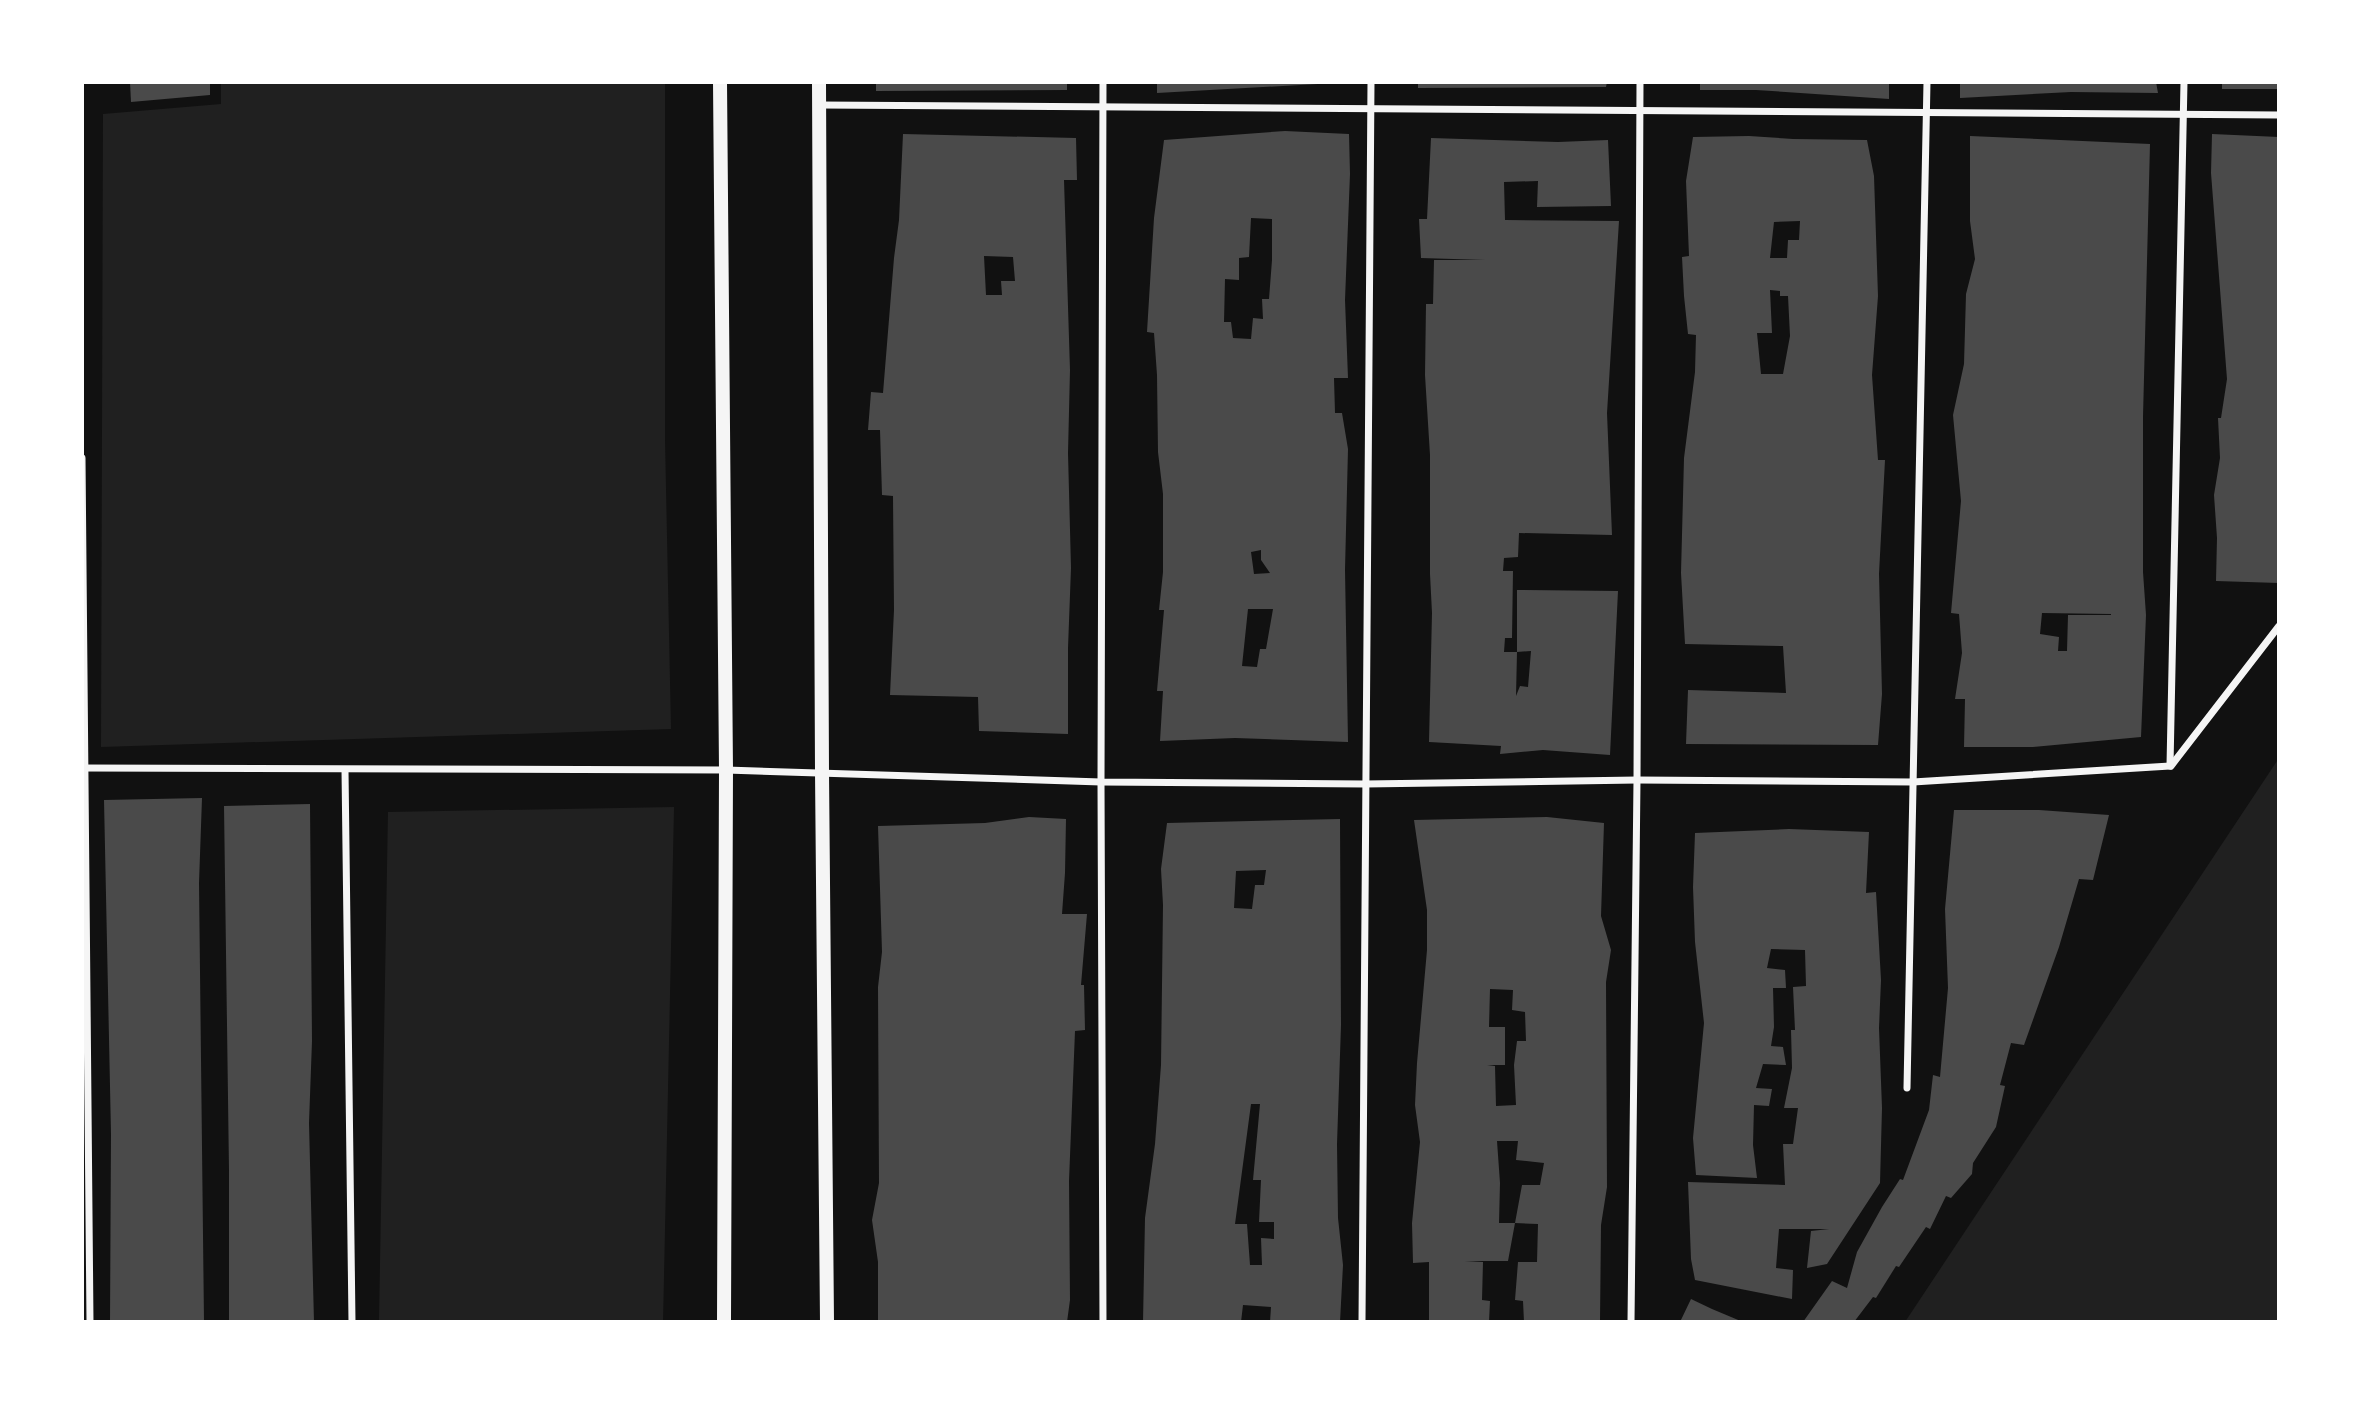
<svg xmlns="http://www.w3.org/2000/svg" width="2361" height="1404" viewBox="0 0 2361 1404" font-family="'Sofia Sans Condensed',sans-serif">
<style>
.green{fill:#202020}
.building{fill:#4a4a4a;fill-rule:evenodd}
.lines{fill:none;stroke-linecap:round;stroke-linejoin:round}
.minor{stroke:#f5f5f5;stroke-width:7}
.secondary{stroke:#f5f5f5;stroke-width:14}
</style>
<rect width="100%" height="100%" fill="#111"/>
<g class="green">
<polygon points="221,82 665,82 665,440 671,729 101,747 103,114 221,104"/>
<polygon points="2279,758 2279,1322 1905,1322"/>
<polygon points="674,807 663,1322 379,1322 388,812"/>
</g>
<g class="building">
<polygon points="130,82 210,82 210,95 131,102"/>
<polygon points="876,82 1067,82 1067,90 876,91"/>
<polygon points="1157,82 1318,82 1318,84 1157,93"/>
<polygon points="1418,82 1607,82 1606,87 1418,88"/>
<polygon points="1700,82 1889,82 1889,99 1756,90 1700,90"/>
<polygon points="1960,82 2156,82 2158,93 2071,92 1960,98"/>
<rect x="2222" y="82" width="57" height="7"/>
<path d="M1285,131L1349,134L1350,174L1345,300L1348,378H1334L1335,413H1342L1348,449L1345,570L1348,742L1235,738L1160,741L1163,691H1157L1164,610H1159L1163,572V494L1158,452L1157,375L1154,333L1147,332L1154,218L1164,140ZM1251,218L1272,219V260L1269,299H1262L1263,319L1253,318L1251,339L1233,338L1231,322H1224L1225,279L1239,280V258L1249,257ZM1261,550V560L1270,573L1254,574L1251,552ZM1248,609H1273L1266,649H1260L1257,667L1242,666Z"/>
<path d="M903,134L1076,138L1077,180H1064L1070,370L1068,453L1071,568L1068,648V734L979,731L978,697L890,695L894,610L893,496L882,495L880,430H868L871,392L883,393L894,258L899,220ZM984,256L1013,257L1015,281H1001L1002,295H986Z"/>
<polygon points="2212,134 2279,137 2279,583 2216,581 2217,538 2214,495 2220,458 2218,418 2221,418 2227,379 2211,173"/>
<path d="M1749,136L1793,139L1867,140L1874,176L1878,296L1872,375L1878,460H1885L1879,574L1882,694L1878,745L1686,744L1688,690L1786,693L1783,646L1685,644L1681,573L1684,458L1695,372L1696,335L1688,334L1684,296L1682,257L1689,256L1686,181L1693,137ZM1800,221L1799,240H1788L1787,258H1770L1774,222ZM1770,290L1780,291V296H1788L1790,336L1783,374H1761L1757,333H1772Z"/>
<path d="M1970,136L2150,144L2143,417V572L2146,615L2141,737L2033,747H1964L1965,699H1955L1962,653L1959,614L1951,613L1961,501L1953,415L1964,364L1966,294L1975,259L1970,221ZM2042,613L2111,614V615H2068L2067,651H2058L2059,637L2040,634Z"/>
<path d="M1431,138L1558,142L1608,140L1611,206L1537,207L1538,181L1504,182L1505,220L1619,221L1607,413L1612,535L1519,533L1518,557L1504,558L1503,571H1513L1512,638H1505L1504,652H1517V590L1618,591L1610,755L1543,750L1500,754L1501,746L1429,742L1432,613L1430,574V455L1425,375L1426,304H1433L1434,260H1485L1421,258L1419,219H1427ZM1531,651L1528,687L1520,686L1516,696L1517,652Z"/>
<polygon points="202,798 199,883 204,1322 110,1322 111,1134 104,800"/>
<polygon points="310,804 312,1041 309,1123 314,1322 229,1322 229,1171 224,806"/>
<polygon points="1954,810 2039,810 2109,815 2093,880 2079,879 2059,947 2024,1045 2011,1043 2000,1085 2005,1086 1996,1127 1973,1163 1972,1174 1951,1198 1946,1196 1930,1229 1926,1227 1899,1267 1896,1266 1876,1298 1873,1297 1854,1322 1803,1322 1832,1281 1847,1288 1857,1252 1882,1207 1900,1179 1903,1180 1929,1110 1933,1075 1940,1077 1948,988 1945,909"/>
<polygon points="1029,817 1066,819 1065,873 1062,914 1087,914 1081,985 1084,985 1085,1030 1075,1031 1069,1181 1070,1300 1067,1322 878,1322 878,1262 872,1220 879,1183 878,987 882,952 878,826 985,823"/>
<path d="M1547,817L1604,823L1601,916L1611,950L1606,982L1607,1187L1601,1225L1600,1322H1524L1523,1301L1515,1300L1518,1262H1537L1538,1224L1515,1223L1522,1185H1540L1544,1163L1516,1160L1518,1141H1497L1500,1183L1499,1223H1515L1508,1261H1465L1483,1262L1482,1300L1490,1301L1489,1322H1429V1262L1413,1263L1412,1223L1420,1142L1415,1105L1417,1063L1427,950V910L1414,820ZM1490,989L1513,990L1512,1010L1525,1012L1526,1041H1517L1514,1065L1516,1105L1496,1106L1495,1066L1487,1065H1505V1027H1489Z"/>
<path d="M1340,819L1341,1025L1337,1144L1338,1218L1343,1265L1340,1322H1270L1271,1307L1243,1305L1241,1322H1143L1145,1218L1155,1144L1161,1065L1163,905L1161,869L1167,823ZM1266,870L1264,885H1255L1252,909L1234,908L1236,871ZM1251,1104H1260L1253,1180H1261L1259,1222H1274V1239L1261,1238L1262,1265H1250L1247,1224H1235Z"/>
<polygon points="1789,829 1869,832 1866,893 1876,892 1881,980 1879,1028 1882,1108 1880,1183 1827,1264 1807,1268 1811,1231 1829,1229 1779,1229 1776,1268 1793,1270 1792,1299 1695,1280 1691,1259 1688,1182 1785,1185 1783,1144 1793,1144 1798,1108 1784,1108 1792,1068 1791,1030 1795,1030 1793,987 1806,986 1805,950 1771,949 1767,968 1785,970 1786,988 1773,988 1774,1027 1771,1046 1783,1047 1786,1065 1763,1064 1756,1088 1772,1089 1769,1106 1754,1105 1753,1145 1757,1178 1696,1175 1693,1138 1704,1023 1695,942 1693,887 1695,833"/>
<polygon points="1691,1299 1712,1309 1743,1322 1680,1322"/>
</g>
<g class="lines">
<g class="minor">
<polyline points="820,105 2279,115"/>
<polyline points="82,458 90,1322"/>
<polyline points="2170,766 2184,82"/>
<polyline points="2171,766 2279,626"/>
<polyline points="82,768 726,770 1101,782 1365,784 1637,780 1913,782 2170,766"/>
<polyline points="345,770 352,1322"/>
<polyline points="1907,1088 1927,82"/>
<polyline points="1103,1322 1101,782 1103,82"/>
<polyline points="1362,1322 1371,82"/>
<polyline points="1631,1322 1637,780 1640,82"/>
</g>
<g class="secondary">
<polyline points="720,82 726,770 724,1322"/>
<polyline points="819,82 822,772 827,1322"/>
</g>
</g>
<rect width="2361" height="1404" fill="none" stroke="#ffffff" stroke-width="168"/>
</svg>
